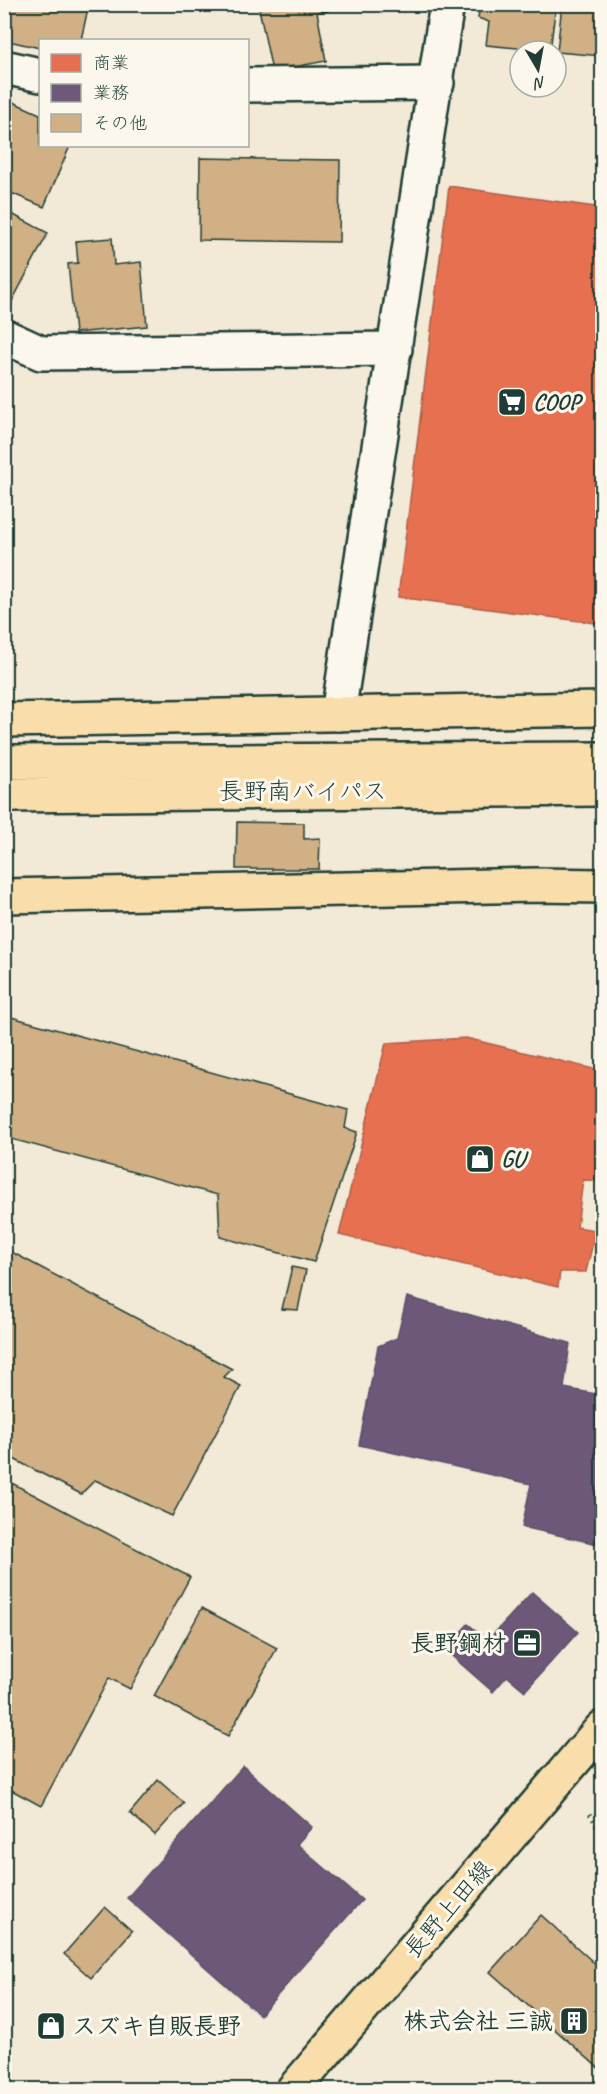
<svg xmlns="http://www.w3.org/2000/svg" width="607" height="2094" viewBox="0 0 607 2094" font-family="Caveat,'Klee One',sans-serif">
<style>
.shops{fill:#e76f51;stroke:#ab6048;stroke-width:1.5}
.offices{fill:#6d597a;stroke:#565165;stroke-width:1.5}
.building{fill:#d0b084;stroke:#1f3d34;stroke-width:1.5}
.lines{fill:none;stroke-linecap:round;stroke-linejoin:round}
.minor-casing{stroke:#1f3d34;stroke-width:38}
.primary-casing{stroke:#1f3d34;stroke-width:38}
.trunk-casing{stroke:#1f3d34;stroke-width:38}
.path{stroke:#1f3d34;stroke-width:4;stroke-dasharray:1.5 4.5;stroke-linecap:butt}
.minor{stroke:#fbf7ec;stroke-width:33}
.primary{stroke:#f9deab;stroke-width:33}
.trunk{stroke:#f9deab;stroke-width:33}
.labels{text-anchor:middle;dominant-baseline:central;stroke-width:6;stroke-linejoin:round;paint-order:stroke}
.poi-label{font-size:24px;font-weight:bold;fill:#1f3d34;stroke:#fbf7ec;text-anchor:start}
.street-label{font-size:24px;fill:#1f3d34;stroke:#fbf7ec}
</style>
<rect width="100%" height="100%" fill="#f2e9d7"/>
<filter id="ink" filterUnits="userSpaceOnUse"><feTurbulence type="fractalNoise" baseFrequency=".0167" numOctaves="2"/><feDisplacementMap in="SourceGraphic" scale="12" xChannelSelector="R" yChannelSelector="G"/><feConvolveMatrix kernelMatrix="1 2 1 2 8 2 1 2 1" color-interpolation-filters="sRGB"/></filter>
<g filter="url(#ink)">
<g class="shops">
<polygon points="449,186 602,208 602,624 398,597"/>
<polygon points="466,1038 602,1071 602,1103 595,1136 602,1137 602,1181 583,1180 577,1227 596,1230 586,1272 560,1272 558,1287 339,1235 386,1043"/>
</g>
<g class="offices">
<polygon points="407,1297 570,1343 564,1388 602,1395 602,1545 522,1527 531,1484 359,1445 378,1346 397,1338"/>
<polygon points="532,1592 578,1632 525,1691 507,1676 493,1692 445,1650 468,1624 488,1640"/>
<polygon points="243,1766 312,1827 297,1844 362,1900 260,2015 127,1898"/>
</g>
<g class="building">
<polygon points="4,4 89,4 81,40 40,40 40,48 4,40"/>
<polygon points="258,4 326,4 328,11 317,12 326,61 272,71"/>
<polygon points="480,4 556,4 550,51 486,45 489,22 478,18"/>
<polygon points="562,4 602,4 602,56 557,52"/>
<polygon points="4,98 40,114 40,146 70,146 44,207 4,190"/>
<polygon points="200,158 340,160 339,242 199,240"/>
<polygon points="4,210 48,233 10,305 4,302"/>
<polygon points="112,238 114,265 141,262 147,326 75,333 68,264 78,263 76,241"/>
<polygon points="237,822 304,823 304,839 320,838 319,869 236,869"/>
<polygon points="4,1015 348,1110 345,1128 357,1132 314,1262 220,1237 218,1195 4,1137"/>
<polygon points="4,1248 232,1369 224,1377 241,1386 172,1516 95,1480 81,1494 4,1454"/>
<polygon points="292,1267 306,1270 298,1310 282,1309"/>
<polygon points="4,1479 190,1577 130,1689 109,1678 41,1806 4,1786"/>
<polygon points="202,1608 277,1648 228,1736 154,1696"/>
<polygon points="158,1780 184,1803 155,1835 130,1813"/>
<polygon points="105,1907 132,1931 91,1978 64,1954"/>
<polygon points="541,1915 602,1970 602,2071 490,1972"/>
</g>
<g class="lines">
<g class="minor-casing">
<g id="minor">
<polyline points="4,67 40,75"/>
<polyline points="248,85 437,83"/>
<polyline points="4,336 41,353 395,349"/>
<polyline points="338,714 447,4"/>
</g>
</g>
<g class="primary-casing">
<polyline id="primary" points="293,2090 602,1728"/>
</g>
<g class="trunk-casing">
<g id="trunk">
<polyline points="4,720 602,709"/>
<polyline points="4,762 602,759"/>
<polyline points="4,795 602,789"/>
<polyline points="4,896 536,885 602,886"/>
</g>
</g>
<polyline class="path" points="590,1814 602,1836"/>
<use href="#minor" class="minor"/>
<use href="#primary" class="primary"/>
<use href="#trunk" class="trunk"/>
</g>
</g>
<defs>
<g id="supermarket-square" transform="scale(1.5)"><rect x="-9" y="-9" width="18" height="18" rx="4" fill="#1f3d34" stroke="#fbf7ec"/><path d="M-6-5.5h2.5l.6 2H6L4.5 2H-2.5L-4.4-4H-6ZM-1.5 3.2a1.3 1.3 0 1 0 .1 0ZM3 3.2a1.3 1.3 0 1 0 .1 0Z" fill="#fff"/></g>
<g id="shop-square" transform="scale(1.5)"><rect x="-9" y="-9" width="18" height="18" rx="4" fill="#1f3d34" stroke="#fbf7ec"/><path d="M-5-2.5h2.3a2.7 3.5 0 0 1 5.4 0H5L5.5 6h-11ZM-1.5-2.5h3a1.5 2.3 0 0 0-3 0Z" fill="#fff"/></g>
<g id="office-square" transform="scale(1.5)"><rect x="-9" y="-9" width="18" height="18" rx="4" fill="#1f3d34" stroke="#fbf7ec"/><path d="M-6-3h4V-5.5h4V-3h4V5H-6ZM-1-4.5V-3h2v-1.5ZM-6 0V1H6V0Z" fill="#fff"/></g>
<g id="building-square" transform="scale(1.5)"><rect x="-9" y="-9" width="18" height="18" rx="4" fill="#1f3d34" stroke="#fbf7ec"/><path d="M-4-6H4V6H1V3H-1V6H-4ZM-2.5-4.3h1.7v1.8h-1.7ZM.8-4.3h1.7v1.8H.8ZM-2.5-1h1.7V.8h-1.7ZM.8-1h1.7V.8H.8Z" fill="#fff"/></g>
</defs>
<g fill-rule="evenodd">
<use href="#supermarket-square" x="512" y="402"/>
<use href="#shop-square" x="480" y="1159"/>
<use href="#office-square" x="527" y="1643"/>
<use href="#building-square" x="574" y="2021"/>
<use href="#shop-square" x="51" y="2026"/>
</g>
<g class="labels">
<g class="poi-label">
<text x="533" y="402">COOP</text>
<text x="501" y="1159">GU</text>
<text x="506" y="1643" text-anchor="end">長野鋼材</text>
<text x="553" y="2021" text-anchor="end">株式会社 三誠</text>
<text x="72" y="2026">スズキ自販長野</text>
</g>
<g class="street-label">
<text x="303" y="791">長野南バイパス</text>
<text transform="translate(448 1909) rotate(-49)">長野上田線</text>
</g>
</g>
<rect width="607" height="2094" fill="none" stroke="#fbf7ec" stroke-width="24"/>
<rect x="12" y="12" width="583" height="2070" fill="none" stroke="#1f3d34" stroke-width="2" filter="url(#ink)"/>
<rect x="39" y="39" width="210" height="108" fill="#fbf7ec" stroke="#a3ada2" stroke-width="1.5"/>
<rect x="51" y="54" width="30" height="18" fill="#e76f51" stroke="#a3ada2" stroke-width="1.5"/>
<text x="93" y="69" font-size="18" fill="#1f3d34">商業</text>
<rect x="51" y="84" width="30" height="18" fill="#6d597a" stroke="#a3ada2" stroke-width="1.5"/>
<text x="93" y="99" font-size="18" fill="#1f3d34">業務</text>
<rect x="51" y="114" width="30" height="18" fill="#d0b084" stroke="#a3ada2" stroke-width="1.5"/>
<text x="93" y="129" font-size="18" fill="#1f3d34">その他</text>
<g transform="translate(538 69) rotate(170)"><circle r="28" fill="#fbf7ec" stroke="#a3ada2" stroke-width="1.5"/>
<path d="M0-4.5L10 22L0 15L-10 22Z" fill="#1f3d34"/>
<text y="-9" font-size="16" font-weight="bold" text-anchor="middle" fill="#1f3d34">N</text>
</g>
</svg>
